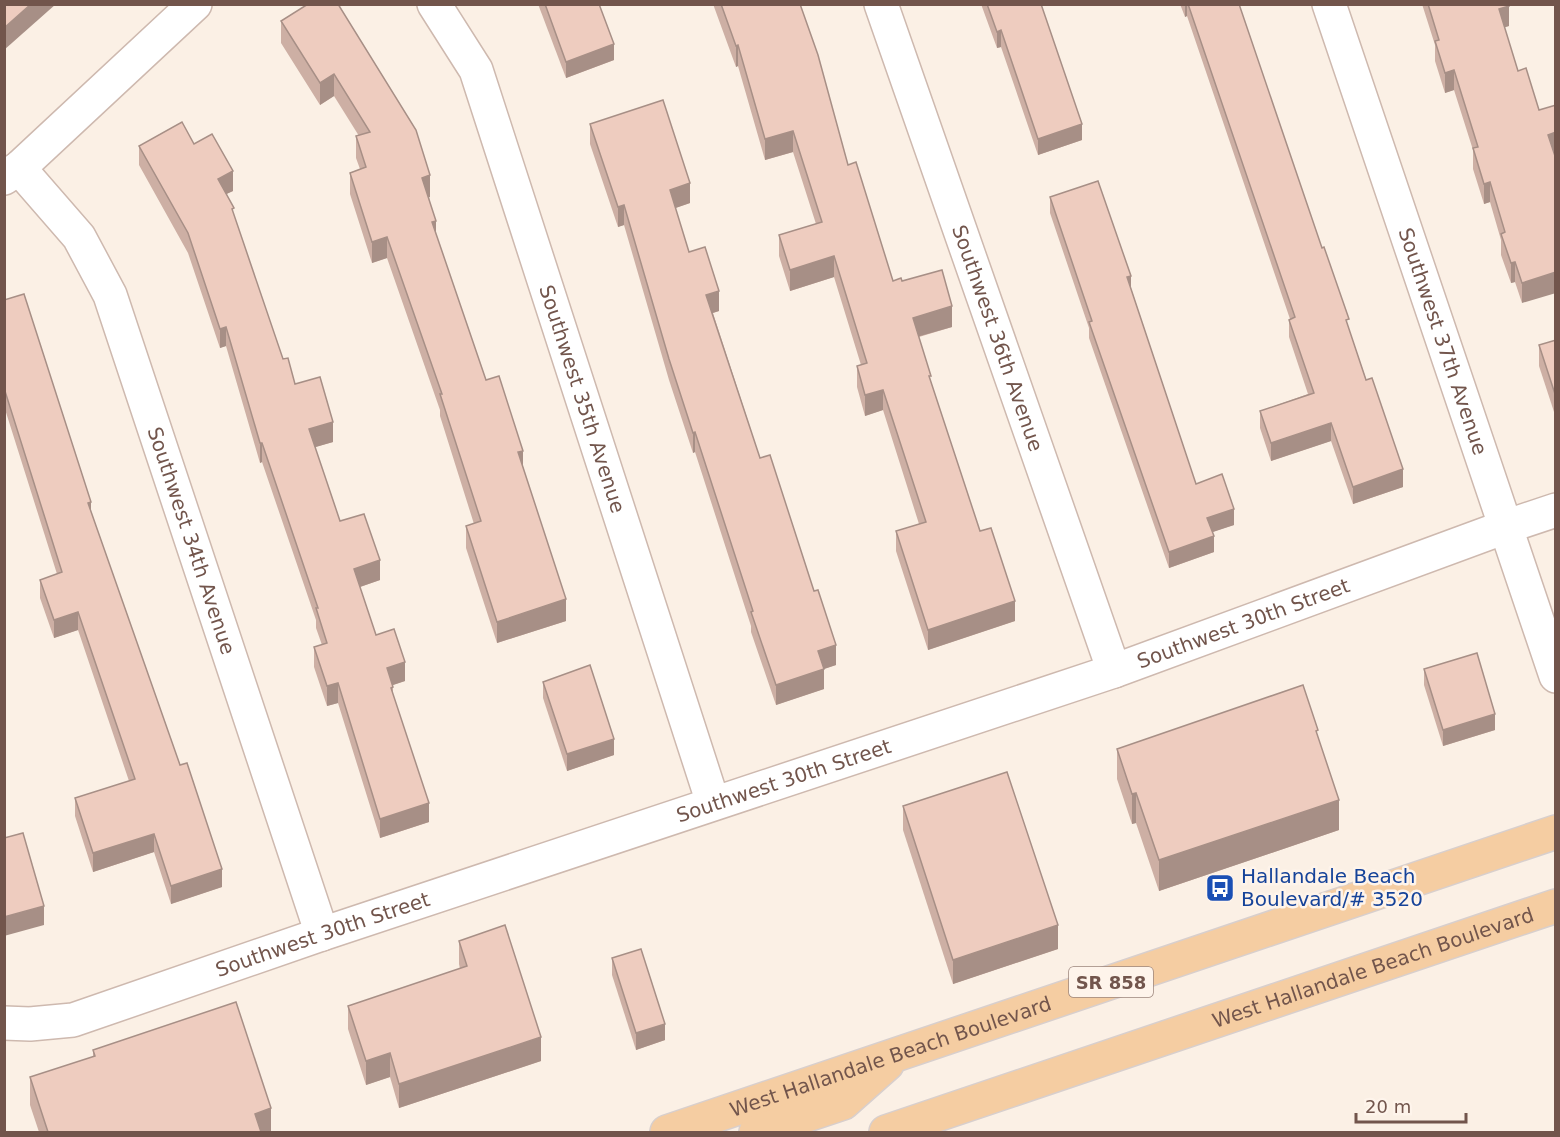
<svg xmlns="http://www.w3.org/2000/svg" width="1560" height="1137" viewBox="0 0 1560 1137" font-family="'DejaVu Sans',sans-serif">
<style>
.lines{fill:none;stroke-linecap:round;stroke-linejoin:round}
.minor-casing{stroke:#ceb9af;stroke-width:36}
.major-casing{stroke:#d8cfcd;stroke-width:36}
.minor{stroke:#fff;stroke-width:33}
.major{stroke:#f5cda2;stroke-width:33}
.wall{fill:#cdafa4}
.shaded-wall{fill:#a78f86}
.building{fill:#eeccbf;stroke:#a78f86;stroke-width:1.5}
.labels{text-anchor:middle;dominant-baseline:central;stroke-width:5;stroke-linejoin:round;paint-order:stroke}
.shield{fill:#fef4eb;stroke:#9c857c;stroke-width:1.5}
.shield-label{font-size:18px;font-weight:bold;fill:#72554c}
.street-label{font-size:20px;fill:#72554c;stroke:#fef4eb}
.transit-label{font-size:20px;fill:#164399;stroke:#fef4eb;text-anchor:start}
</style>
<rect width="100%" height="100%" fill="#fbf0e5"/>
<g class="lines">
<g class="minor-casing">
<g id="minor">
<path id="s1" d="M434,4L476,70L713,803"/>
<path id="s2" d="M881,4L1114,671"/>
<path id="s3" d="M1329,4L1556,676"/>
<path id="s4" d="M19,168L79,237L110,295L322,934"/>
<polyline points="4,178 19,168 195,4"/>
<path id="s5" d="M4,1023L30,1024L73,1020L322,934L1114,671L1505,527L1556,510"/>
</g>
</g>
<g class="major-casing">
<g id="major">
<path id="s6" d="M667,1132L1556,832"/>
<polyline points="756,1132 843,1103 887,1064"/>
<path id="s7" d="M886,1132L1556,906"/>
</g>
</g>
<use href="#minor" class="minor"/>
<use href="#major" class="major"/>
</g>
<g class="wall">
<polygon points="308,4 430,197 429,197 436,234 486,380 523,467 566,621 497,643 466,548 466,526 474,524 440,416 440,410 387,258 372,263 350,194 350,173 360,169 356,158 356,136 359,136 334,96 320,105 281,43 281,21"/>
<polygon points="538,4 599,4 614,60 566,78"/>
<polygon points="713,4 800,4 848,165 893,281 902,281 952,327 919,337 931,382 980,531 1015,621 928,650 896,551 896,531 919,524 883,410 865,416 857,387 857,366 861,365 834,277 790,291 779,256 779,235 816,224 793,152 765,160 738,66 736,67"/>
<polygon points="981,4 1041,4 1082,140 1038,155 1001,47 997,48"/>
<polygon points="1180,4 1239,4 1349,329 1403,487 1353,504 1331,441 1271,461 1260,428 1260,411 1308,394 1289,337 1289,320 1290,319 1187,16 1185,17"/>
<polygon points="1422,4 1508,4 1509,26 1504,27 1518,71 1539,110 1556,105 1556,152 1554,153 1522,303 1515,282 1511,283 1501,255 1501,240 1490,202 1484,204 1473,169 1473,150 1454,90 1445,93 1435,61 1435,45"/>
<polygon points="590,124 690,203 675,208 689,252 719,311 713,313 760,458 836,665 824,669 824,689 776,705 751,632 751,626 695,452 693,453 669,380 624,225 618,227 590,144"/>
<polygon points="194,144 233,191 226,194 283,359 295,384 333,442 315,447 340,521 380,580 360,587 376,635 405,681 393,685 393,695 429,822 380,838 338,703 327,706 314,667 314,647 322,645 316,628 316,620 262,462 260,463 226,346 220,348 188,253 139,165 139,146"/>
<polygon points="1050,197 1131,288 1196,484 1234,525 1212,532 1214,552 1169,568 1089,338 1089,328 1050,213"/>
<polygon points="4,300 91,513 222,887 171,904 154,852 93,872 75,816 75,798 129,781 78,630 54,638 40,598 40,580 57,574 4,406"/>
<polygon points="1556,340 1556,418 1539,366 1539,345"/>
<polygon points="1424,669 1495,730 1443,746 1424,685"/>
<polygon points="543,682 614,755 567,771 543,698"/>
<polygon points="1318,739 1339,830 1159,891 1136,823 1132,824 1117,779 1117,749"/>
<polygon points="903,806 1058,949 953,984 903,830"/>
<polygon points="459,941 541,1061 399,1108 390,1077 366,1085 348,1029 348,1006 460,969 459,964"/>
<polygon points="612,958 665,1040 636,1050 612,975"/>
<polygon points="93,1050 271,1132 39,1132 30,1105 30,1077 93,1057"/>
</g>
<g class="shaded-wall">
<polygon points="31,4 56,4 4,50 4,28"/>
<polygon points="1185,4 1187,4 1187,16 1185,17"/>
<polygon points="1509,6 1509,26 1499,29 1499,9"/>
<polygon points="1001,30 1001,47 997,48 997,32"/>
<polygon points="614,44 614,60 566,78 566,62"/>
<polygon points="738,45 738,66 736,67 736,46"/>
<polygon points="1454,70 1454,90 1445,93 1445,73"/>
<polygon points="334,74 334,96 320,105 320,83"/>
<polygon points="1082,124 1082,140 1038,155 1038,139"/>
<polygon points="793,131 793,152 765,160 765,139"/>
<polygon points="1556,132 1556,152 1548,155 1548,135"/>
<polygon points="233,171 233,191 218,198 218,179"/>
<polygon points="430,175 430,197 422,200 422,178"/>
<polygon points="1490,182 1490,202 1484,204 1484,184"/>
<polygon points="690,183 690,203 670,210 670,190"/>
<polygon points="624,205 624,225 618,227 618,207"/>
<polygon points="436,221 436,242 432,222"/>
<polygon points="387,237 387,258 372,263 372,242"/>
<polygon points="834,256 834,277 790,291 790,270"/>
<polygon points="1515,262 1515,282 1511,283 1511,263"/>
<polygon points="1556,272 1556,293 1522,303 1522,283"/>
<polygon points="1131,276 1131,292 1127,277"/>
<polygon points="719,291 719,311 706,315 706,295"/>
<polygon points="952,306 952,327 913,338 913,318"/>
<polygon points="226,327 226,346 220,348 220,329"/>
<polygon points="883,390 883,410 865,416 865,395"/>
<polygon points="333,422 333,442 309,449 309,429"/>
<polygon points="1331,423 1331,441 1271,461 1271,443"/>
<polygon points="695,432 695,452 693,453 693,433"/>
<polygon points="260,443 262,443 262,462 260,463"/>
<polygon points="523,451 523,472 518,452"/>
<polygon points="1403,469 1403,487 1353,504 1353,487"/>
<polygon points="91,502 91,520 88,503"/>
<polygon points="1234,509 1234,525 1207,534 1207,518"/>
<polygon points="1214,536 1214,552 1169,568 1169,552"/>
<polygon points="380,560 380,580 354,589 354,569"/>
<polygon points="566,599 566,621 497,643 497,622"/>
<polygon points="1015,601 1015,621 928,650 928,630"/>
<polygon points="78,612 78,630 54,638 54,620"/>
<polygon points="836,645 836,665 824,669 824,689 776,705 776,685 818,651"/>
<polygon points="405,662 405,681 387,687 387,668"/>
<polygon points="338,683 338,703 327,706 327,686"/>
<polygon points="1495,714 1495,730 1443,746 1443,730"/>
<polygon points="614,739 614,755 567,771 567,754"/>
<polygon points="1136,793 1136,823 1132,824 1132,794"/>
<polygon points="1339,800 1339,830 1159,891 1159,860"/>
<polygon points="429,803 429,822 380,838 380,819"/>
<polygon points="154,834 154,852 93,872 93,853"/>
<polygon points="222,869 222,887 171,904 171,886"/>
<polygon points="44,906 44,925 4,936 4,917"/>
<polygon points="1058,925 1058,949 953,984 953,960"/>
<polygon points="665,1024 665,1040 636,1050 636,1033"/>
<polygon points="541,1037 541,1061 399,1108 399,1084"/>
<polygon points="390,1053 390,1077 366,1085 366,1061"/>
<polygon points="271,1108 271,1132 255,1132 255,1114"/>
</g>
<g class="building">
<polygon points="4,4 31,4 4,28"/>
<polygon points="308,4 338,4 416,130 430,175 422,178 436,221 432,222 486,380 499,376 523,451 518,452 566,599 497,622 466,526 481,521 440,394 442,394 387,237 372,242 350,173 366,167 356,136 370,132 334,74 320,83 281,21"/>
<polygon points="545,4 599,4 614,44 566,62"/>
<polygon points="721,4 800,4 818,55 848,165 856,162 893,281 901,278 902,281 942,270 952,306 913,318 931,376 929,376 980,531 991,528 1015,601 928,630 896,531 926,522 883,390 865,395 857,366 867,363 834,256 790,270 779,235 822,222 793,131 765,139 738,45 736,46"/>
<polygon points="987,4 1041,4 1082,124 1038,139 1001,30 997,32"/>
<polygon points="1188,4 1239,4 1322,248 1324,247 1349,319 1346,320 1366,380 1372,378 1403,469 1353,487 1331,423 1271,443 1260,411 1314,393 1289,320 1295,317"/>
<polygon points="1428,4 1508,4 1509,6 1499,9 1518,71 1526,68 1539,110 1556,105 1556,132 1548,135 1556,159 1556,272 1522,283 1515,262 1511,263 1501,234 1505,232 1490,182 1484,184 1473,148 1478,147 1454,70 1445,73 1435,41 1439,40"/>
<polygon points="663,100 690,183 670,190 689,252 705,247 719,291 706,295 760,458 770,455 814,591 818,590 836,645 818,651 824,669 776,685 751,612 753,611 695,432 693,433 669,359 624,205 618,207 590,124"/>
<polygon points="182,122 194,144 212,134 233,171 218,179 234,208 232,209 283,359 288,358 295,384 320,377 333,422 309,429 340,521 364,514 380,560 354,569 376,635 394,629 405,662 387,668 393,687 391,688 429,803 380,819 338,683 327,686 314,647 327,643 316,608 318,608 262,443 260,443 226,327 220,329 188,233 139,146"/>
<polygon points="1098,181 1131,276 1127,277 1196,484 1222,474 1234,509 1207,518 1214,536 1169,552 1089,322 1092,321 1050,197"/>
<polygon points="24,294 91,502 88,503 180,765 187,763 222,869 171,886 154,834 93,853 75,798 135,779 78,612 54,620 40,580 62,572 4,388 4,300"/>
<polygon points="1556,340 1556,397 1539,345"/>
<polygon points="1477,653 1495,714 1443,730 1424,669"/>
<polygon points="590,665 614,739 567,754 543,682"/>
<polygon points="1303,685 1318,730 1316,731 1339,800 1159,860 1136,793 1132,794 1117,749"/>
<polygon points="1007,772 1058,925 953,960 903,806"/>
<polygon points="23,833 44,906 4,917 4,838"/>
<polygon points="505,925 541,1037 399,1084 390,1053 366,1061 348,1006 467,966 459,941"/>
<polygon points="641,949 665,1024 636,1033 612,958"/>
<polygon points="236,1002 271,1108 255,1114 261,1132 48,1132 30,1077 95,1056 93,1050"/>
</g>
<defs>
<g id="bus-square" transform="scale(1.5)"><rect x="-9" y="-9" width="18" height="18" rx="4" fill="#1a4fb4" stroke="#fef4eb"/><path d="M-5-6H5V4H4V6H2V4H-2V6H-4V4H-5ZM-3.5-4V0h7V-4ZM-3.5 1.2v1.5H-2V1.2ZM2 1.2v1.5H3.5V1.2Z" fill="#fff"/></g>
</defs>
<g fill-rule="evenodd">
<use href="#bus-square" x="1220" y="888"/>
</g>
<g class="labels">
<rect class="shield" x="1069" y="967" width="84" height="30" rx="4.5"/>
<g class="shield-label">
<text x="1111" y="982">SR 858</text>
</g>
<g class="street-label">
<text stroke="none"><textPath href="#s2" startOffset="354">Southwest 36th Avenue</textPath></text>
<text stroke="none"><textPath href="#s3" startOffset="356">Southwest 37th Avenue</textPath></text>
<text stroke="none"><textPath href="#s1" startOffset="424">Southwest 35th Avenue</textPath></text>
<text stroke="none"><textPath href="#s4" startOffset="416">Southwest 34th Avenue</textPath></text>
<text stroke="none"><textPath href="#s5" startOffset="1305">Southwest 30th Street</textPath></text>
<text stroke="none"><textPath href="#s5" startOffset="819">Southwest 30th Street</textPath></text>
<text stroke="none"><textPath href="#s5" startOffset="333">Southwest 30th Street</textPath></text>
<text stroke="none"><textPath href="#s7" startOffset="514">West Hallandale Beach Boulevard</textPath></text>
<text stroke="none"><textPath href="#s6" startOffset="236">West Hallandale Beach Boulevard</textPath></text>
</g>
<g class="transit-label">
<text x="1241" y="876">Hallandale Beach<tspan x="1241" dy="23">Boulevard/# 3520</tspan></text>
</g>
</g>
<rect width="1560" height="1137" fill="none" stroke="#72554c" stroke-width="12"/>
<path d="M1356 1113v9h110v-9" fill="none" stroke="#72554c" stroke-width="3"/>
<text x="1365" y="1113" font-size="18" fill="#72554c" stroke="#fef4eb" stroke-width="4.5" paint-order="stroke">20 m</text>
</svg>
